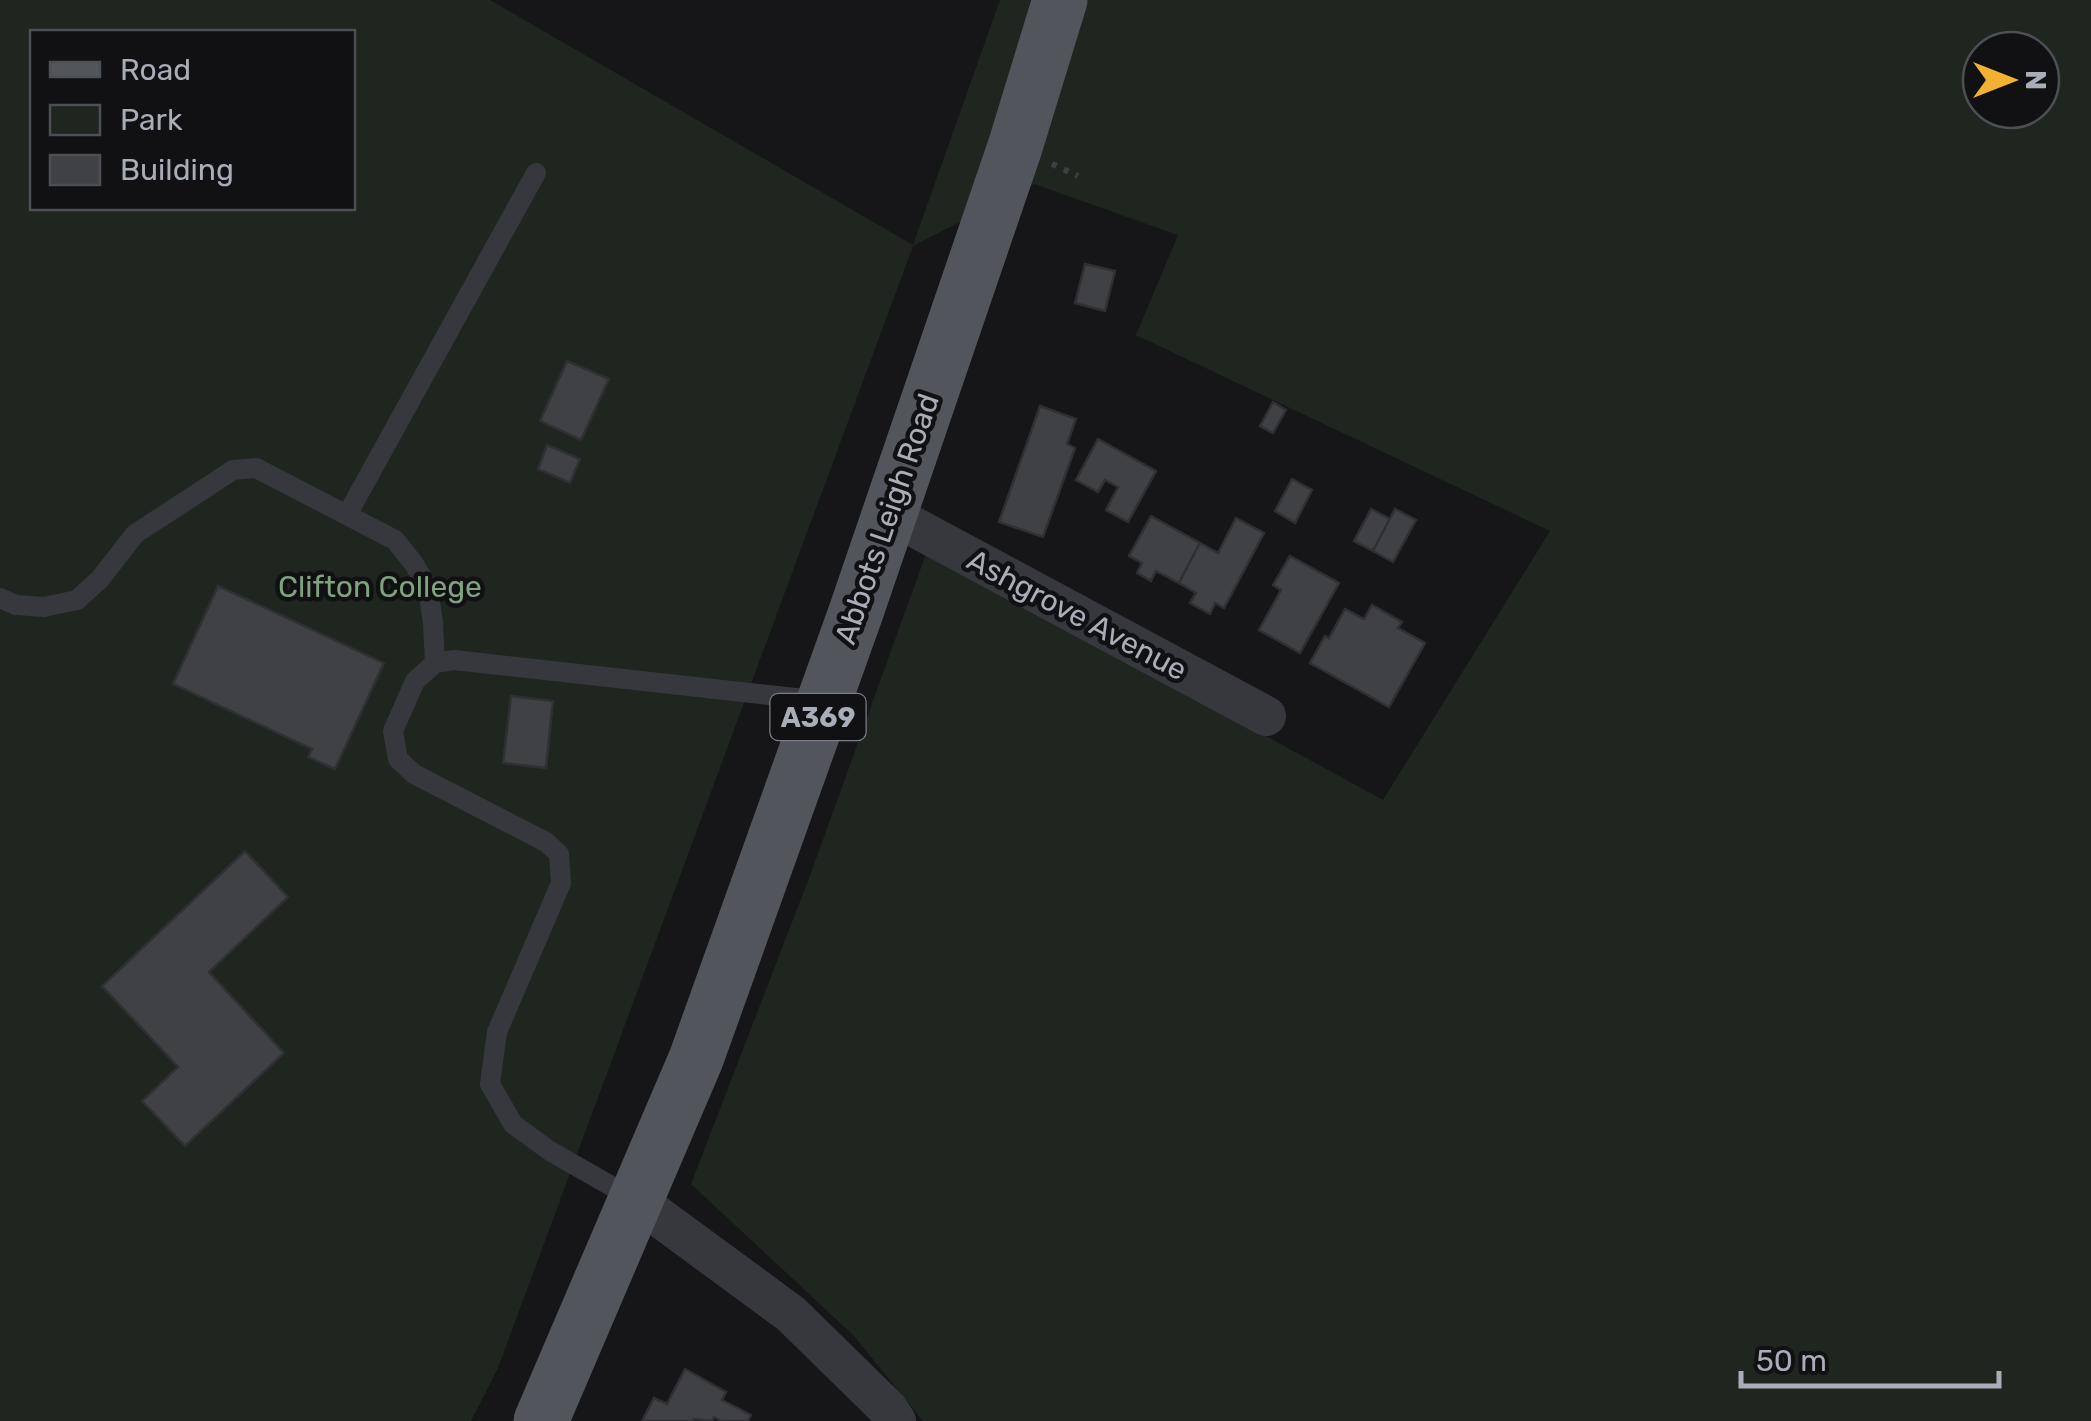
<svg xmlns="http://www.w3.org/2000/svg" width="2091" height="1421" viewBox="0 0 2091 1421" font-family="Rubik,sans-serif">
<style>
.green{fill:#1e261f;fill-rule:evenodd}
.building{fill:#404145;stroke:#303034;stroke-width:2.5}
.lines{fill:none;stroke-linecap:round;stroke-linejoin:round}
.path{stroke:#3d3f44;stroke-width:6;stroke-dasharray:5 8;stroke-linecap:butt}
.lane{stroke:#37383d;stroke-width:20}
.street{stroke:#37383d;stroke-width:40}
.primary{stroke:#53555c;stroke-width:55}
.labels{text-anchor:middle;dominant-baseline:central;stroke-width:9;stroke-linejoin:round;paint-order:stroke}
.shield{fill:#111113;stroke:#7b7e86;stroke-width:2.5}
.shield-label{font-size:28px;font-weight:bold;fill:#a8adb8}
.street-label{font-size:30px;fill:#a8adb8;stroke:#111113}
.park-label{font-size:30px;fill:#7fa381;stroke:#111113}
</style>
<rect width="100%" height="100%" fill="#161618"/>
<path class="green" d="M0,0H490L913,245L1000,0H2091V1421H923L854,1336L691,1184L811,873L927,551L1383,800L1550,531L1136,335L1178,235L1034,184L913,246L498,1368L471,1421H0ZM32,32H352V208H32ZM1981,50H2041V110H1981Z"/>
<g class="building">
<polygon points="1085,264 1115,271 1105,311 1075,303"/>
<polygon points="567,361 609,379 581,440 540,421"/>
<polygon points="1273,402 1286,410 1273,433 1260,426"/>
<polygon points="1040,406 1076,419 1067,444 1075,448 1043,537 999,522"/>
<polygon points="1098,439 1156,471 1128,522 1106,510 1118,487 1105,480 1098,492 1076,480"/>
<polygon points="547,445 580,459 570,483 538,469"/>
<polygon points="1292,479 1312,490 1295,523 1275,511"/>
<polygon points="1371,509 1390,519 1373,551 1354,541"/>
<polygon points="1395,509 1416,520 1393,562 1373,551"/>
<polygon points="1151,516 1200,543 1179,583 1156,571 1151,581 1137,573 1142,563 1129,556"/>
<polygon points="1236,518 1264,533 1224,608 1215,603 1210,614 1190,603 1196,593 1179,583 1200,543 1218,553"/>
<polygon points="1290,556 1339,583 1300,653 1259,630 1281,590 1273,585"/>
<polygon points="218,586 384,663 335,769 308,757 312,749 173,684"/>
<polygon points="1372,605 1402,622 1398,628 1425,643 1389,707 1310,663 1325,636 1329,638 1345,609 1364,619"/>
<polygon points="511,696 553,701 546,768 503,763"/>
<polygon points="245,851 288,897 209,972 284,1053 185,1146 142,1101 178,1067 102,986"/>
<polygon points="685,1369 726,1392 722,1400 751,1415 748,1421 721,1421 714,1417 712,1421 694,1419 693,1421 642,1421 654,1398 667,1404"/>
</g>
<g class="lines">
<polyline class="path" points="1052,164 1078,176"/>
<g class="lane">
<polyline points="347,515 536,173"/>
<polyline points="0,598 16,605 44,607 77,600 100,579 135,534 233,470 256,468 395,540 414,564 428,588 433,623 435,663"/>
<polyline points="634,1199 550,1151 513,1124 490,1084 497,1032 561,883 559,854 546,842 414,774 398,759 393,731 415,681 435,663 454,660 823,701"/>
</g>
<g class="street">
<polyline points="888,513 1266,716"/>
<polyline points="636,1200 791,1314 888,1409 896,1421"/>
</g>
<polyline class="primary" points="541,1421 696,1059 856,612 1015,147 1060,0"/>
</g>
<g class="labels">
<rect class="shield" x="770.5" y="694" width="95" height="46" rx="8"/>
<g class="shield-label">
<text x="818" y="717">A369</text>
</g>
<g class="street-label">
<text transform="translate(887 519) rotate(-71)">Abbots Leigh Road</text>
<text transform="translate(1077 615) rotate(28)">Ashgrove Avenue</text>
</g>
<g class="park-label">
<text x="380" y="587">Clifton College</text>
</g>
</g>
<rect x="30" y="30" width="325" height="180" fill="#111113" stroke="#4d4f55" stroke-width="2.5"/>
<rect x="50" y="62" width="50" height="15" fill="#53555c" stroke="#4d4f55" stroke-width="2.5"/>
<text x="120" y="80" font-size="30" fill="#a8adb8">Road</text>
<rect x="50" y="105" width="50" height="30" fill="#1e261f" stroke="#4d4f55" stroke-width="2.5"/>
<text x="120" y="130" font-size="30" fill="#a8adb8">Park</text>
<rect x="50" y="155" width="50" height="30" fill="#404145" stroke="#4d4f55" stroke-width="2.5"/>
<text x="120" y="180" font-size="30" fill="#a8adb8">Building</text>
<g transform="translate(2011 80) rotate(90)"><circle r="48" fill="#111113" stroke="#4d4f55" stroke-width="2.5"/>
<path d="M0-8L18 38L0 25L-18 38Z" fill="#f2b134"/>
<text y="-15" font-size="28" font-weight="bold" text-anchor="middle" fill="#a8adb8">N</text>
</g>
<path d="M1741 1371v15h258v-15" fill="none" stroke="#a8adb8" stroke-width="5"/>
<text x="1756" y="1371" font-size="30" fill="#a8adb8" stroke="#111113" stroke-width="8" paint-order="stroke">50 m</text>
</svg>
